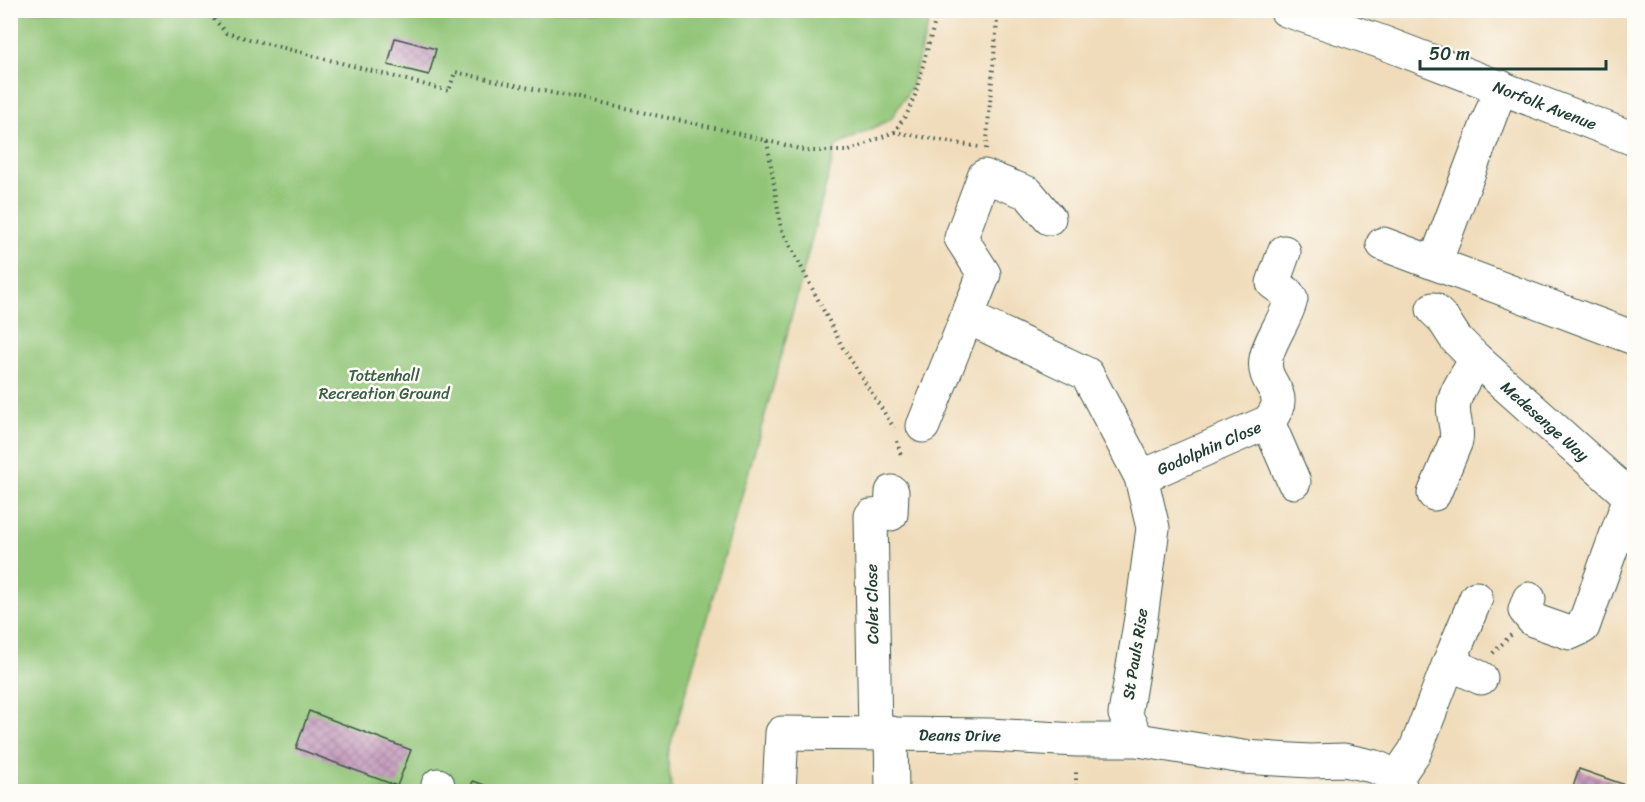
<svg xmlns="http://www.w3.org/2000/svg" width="1645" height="802" viewBox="0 0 1645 802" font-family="Sriracha,sans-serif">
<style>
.park{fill:#91c577;stroke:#588156;stroke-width:1.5}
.building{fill:url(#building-cross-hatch)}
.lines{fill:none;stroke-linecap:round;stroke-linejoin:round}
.minor-casing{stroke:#3e5548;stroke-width:35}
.path{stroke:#3e5548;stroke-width:4;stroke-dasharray:1.5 4.5;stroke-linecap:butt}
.minor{stroke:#fff;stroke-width:33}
.labels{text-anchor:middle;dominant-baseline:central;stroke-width:5;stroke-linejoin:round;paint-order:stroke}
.street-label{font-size:16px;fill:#1f3d34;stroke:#fdfcf7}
.park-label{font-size:16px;fill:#3c5f45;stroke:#fdfcf7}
</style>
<defs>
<pattern id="building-cross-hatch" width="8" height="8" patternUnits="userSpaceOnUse" patternTransform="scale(1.5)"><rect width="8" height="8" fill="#c49abc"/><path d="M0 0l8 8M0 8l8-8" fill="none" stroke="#9f7f9a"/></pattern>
</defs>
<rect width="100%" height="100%" fill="#fdfcf7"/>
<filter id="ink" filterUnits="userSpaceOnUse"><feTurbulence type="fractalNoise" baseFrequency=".0167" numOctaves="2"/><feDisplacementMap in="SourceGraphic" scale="12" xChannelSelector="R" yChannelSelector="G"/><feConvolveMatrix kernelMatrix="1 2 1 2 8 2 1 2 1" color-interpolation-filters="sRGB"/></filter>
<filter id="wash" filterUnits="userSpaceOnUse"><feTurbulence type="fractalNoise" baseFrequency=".008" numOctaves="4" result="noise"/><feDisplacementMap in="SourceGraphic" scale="24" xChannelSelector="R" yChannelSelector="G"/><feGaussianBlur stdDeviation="1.35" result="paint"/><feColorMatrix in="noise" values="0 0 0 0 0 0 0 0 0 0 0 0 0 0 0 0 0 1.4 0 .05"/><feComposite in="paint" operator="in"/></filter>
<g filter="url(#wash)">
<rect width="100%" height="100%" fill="#f0dcba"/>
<polygon class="park" points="10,11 932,11 910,89 891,119 836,146 776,376 667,757 672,791 21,792 11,788"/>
<g id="blocks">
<g class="building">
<polygon points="395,38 436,49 429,75 388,65"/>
<polygon points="309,711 411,750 397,786 296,748"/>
<polygon points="1579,769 1631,787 1634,778 1634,792 1585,792 1573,787"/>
<polygon points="473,781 502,791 502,792 469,792"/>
</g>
</g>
</g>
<g filter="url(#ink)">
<use href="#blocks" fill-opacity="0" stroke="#3e5548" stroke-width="1.5"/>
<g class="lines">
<g class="minor-casing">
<g id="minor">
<path id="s1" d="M1286,10L1379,41L1634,139"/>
<polyline points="1049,218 1028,193 984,176 961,238 984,274 967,317 1087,374 1141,477 1153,528 1141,618 1125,714 1138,740 1243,757 1310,761 1344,760 1376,767 1397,777 1402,792"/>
<polyline points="1383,244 1634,338"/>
<polyline points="1435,263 1501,87"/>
<path id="s2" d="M1433,309L1443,319L1456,339L1476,359L1634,500"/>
<polyline points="1268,422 1294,482"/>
<polyline points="923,426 967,317"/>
<path id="s3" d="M1141,477L1268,422C1294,391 1261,387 1266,359C1269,340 1287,318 1291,299L1287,293L1273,283L1284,252"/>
<path d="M1434,494L1456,441C1459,428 1451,416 1454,403C1456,390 1470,371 1476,359"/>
<polyline points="1529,599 1525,610 1533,620 1570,633 1583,627 1630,497"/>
<polyline points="1449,663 1476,598"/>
<polyline points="875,733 871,516 891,514 892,492"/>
<polyline points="891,733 892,792"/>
<polyline points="1397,777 1415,751 1449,663 1481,678"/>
<polyline points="438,785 439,792"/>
<path id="s4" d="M779,792L782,733L989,735L1077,740H1138"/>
</g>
</g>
<g class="path">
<polyline points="206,10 226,33 449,91 455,72 724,130 808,151 849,151 894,132 907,114 915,95 938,10"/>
<polyline points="894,132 979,147"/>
<polyline points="767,141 781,228 843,348 894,428"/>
<polyline points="986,149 998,10"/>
<polyline points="897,441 901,455"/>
<polyline points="1493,653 1511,635"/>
<polyline points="10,782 36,792"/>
<polyline points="1076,792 1076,768"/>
</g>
<use href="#minor" class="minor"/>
</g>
</g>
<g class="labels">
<g class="street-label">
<text stroke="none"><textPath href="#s1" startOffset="276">Norfolk Avenue</textPath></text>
<text stroke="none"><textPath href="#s2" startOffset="159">Medesenge Way</textPath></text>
<text stroke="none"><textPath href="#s3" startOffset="74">Godolphin Close</textPath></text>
<text transform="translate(872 604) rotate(-91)">Colet Close</text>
<text transform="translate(1135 654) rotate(-81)">St Pauls Rise</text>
<text stroke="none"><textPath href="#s4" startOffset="237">Deans Drive</textPath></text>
</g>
<g class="park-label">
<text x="384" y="375">Tottenhall<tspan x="384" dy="18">Recreation Ground</tspan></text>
</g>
</g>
<rect width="1645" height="802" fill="none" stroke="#fdfcf7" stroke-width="36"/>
<path d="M1420 60v9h186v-9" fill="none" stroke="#1f3d34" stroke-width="3"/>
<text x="1429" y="60" font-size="18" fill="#1f3d34" stroke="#fdfcf7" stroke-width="4.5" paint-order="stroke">50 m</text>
</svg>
